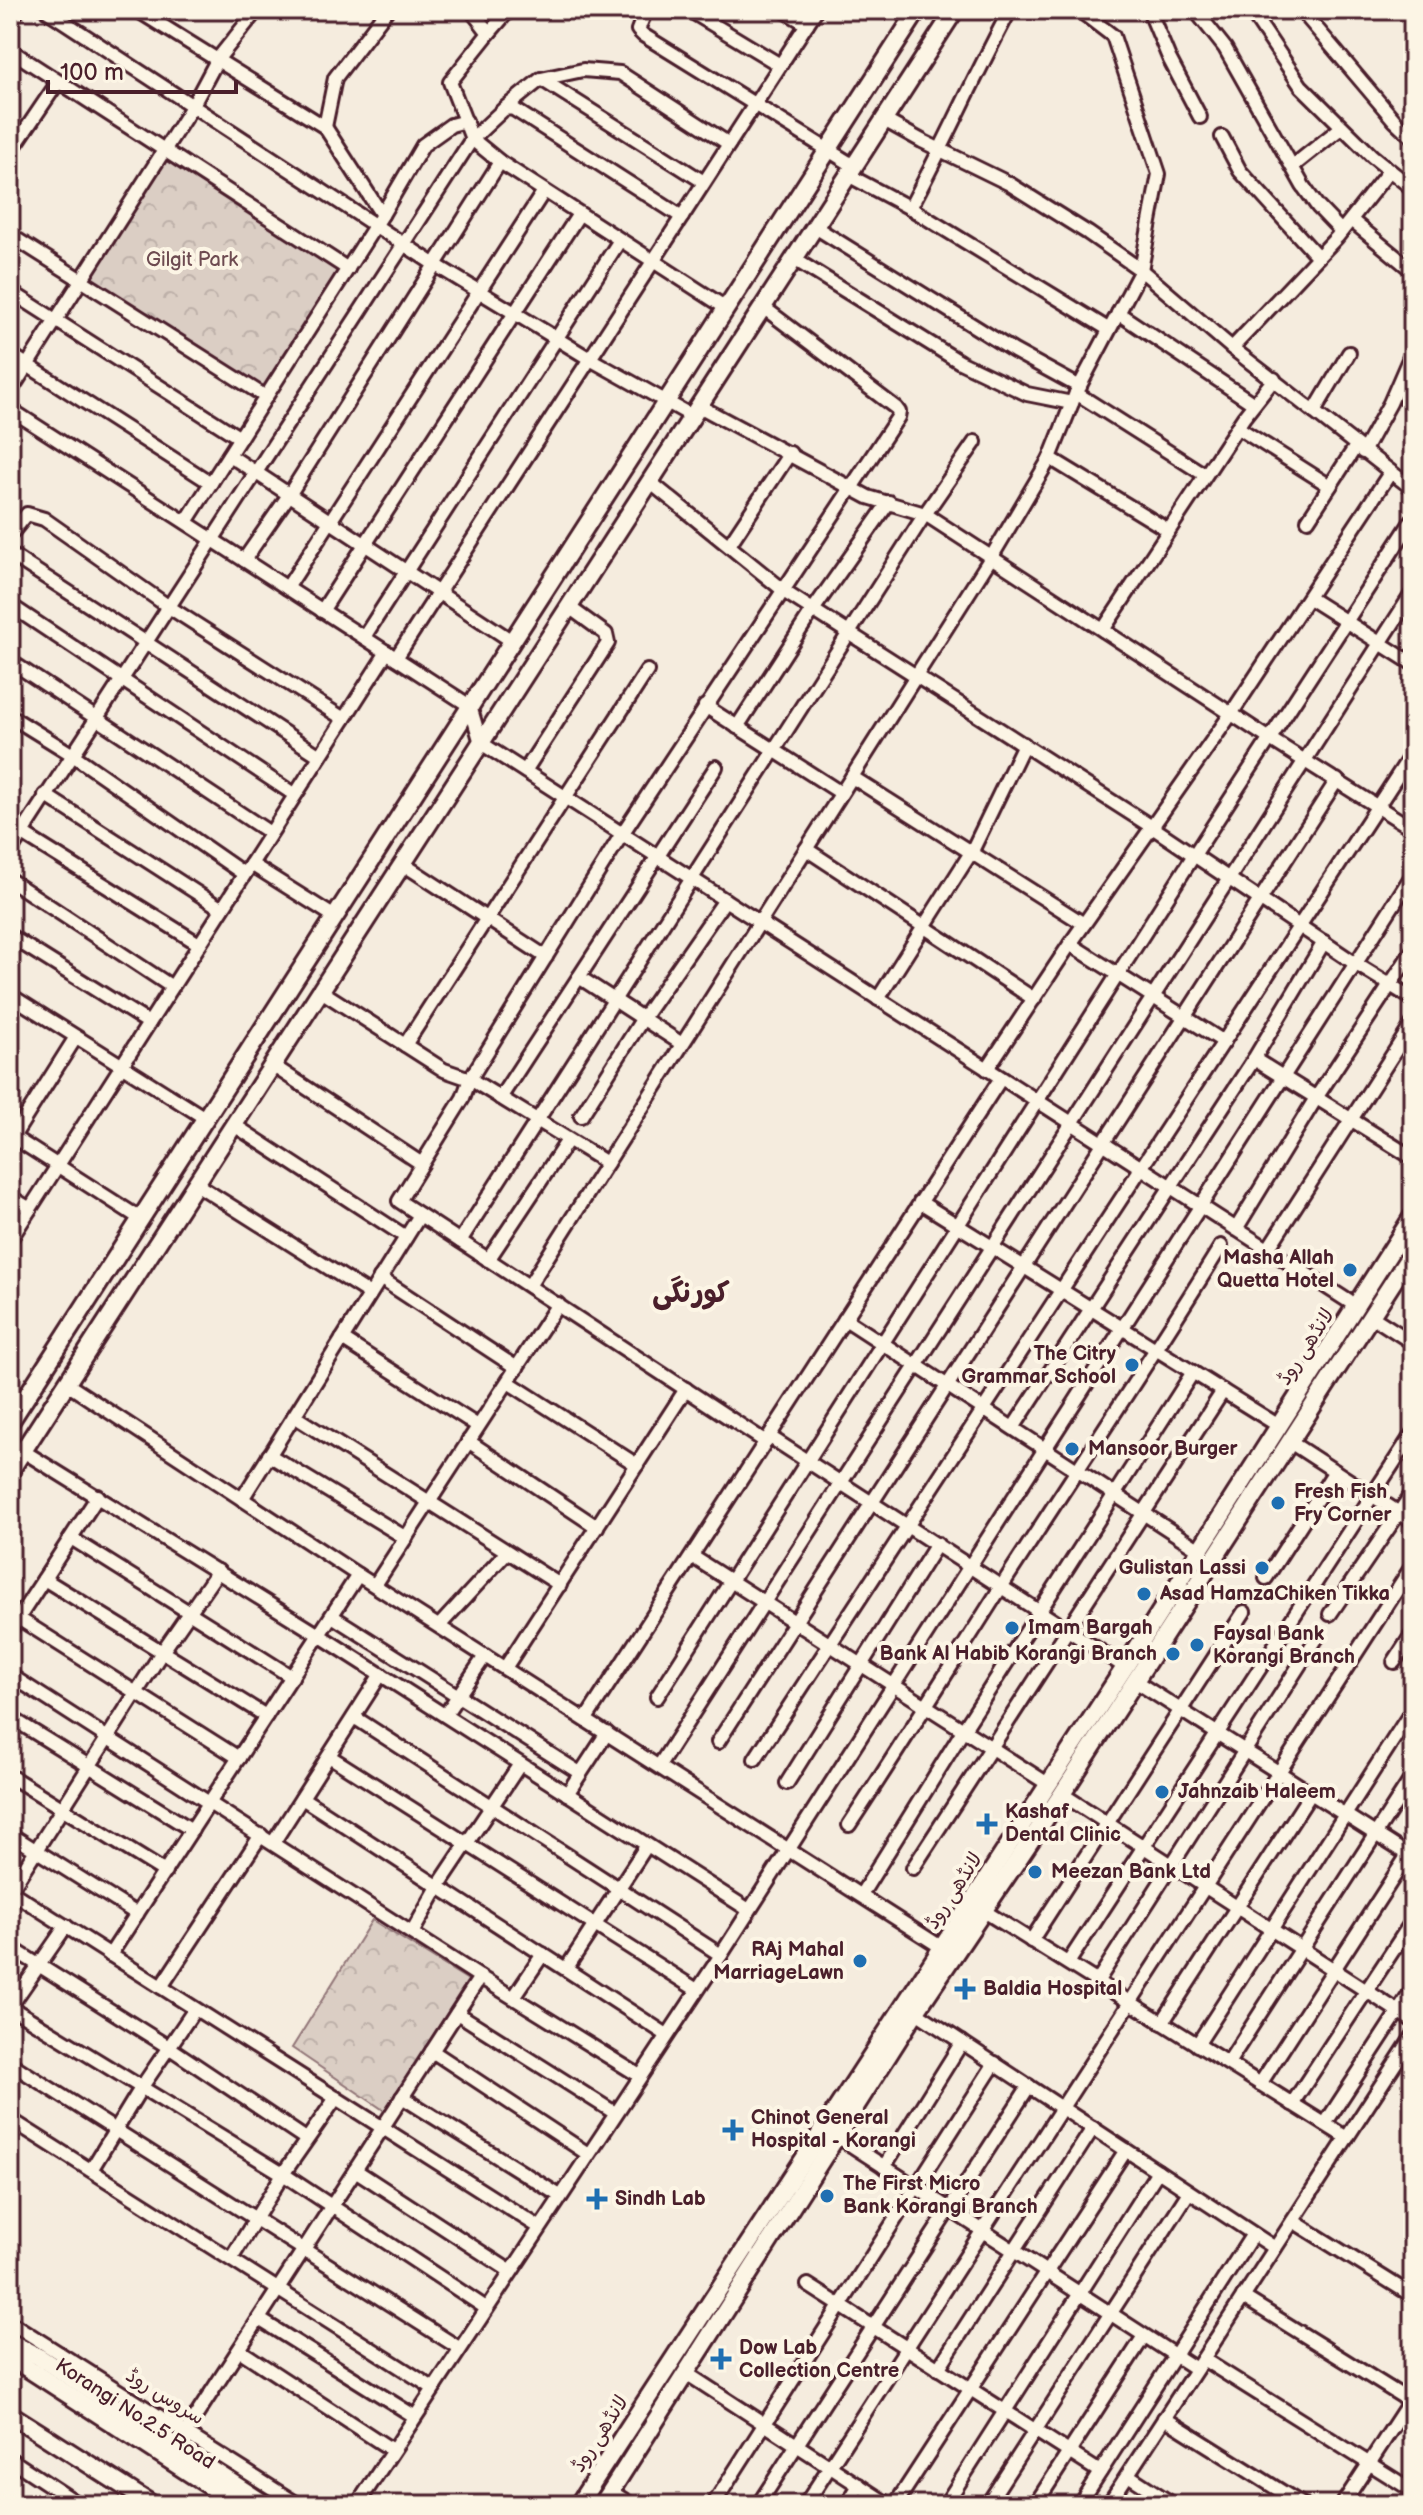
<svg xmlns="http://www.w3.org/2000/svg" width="1423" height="2515" viewBox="0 0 1423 2515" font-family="'Balsamiq Sans','Playpen Sans Arabic',sans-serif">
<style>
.park{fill:url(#park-crowns);stroke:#927678;stroke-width:2}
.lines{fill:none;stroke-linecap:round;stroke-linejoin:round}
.minor-casing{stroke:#4a1f2b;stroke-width:18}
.major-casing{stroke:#4a1f2b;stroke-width:22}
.minor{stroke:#fcf5e5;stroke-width:12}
.major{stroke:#fcf5e5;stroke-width:16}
.poi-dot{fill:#1f6fb2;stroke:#fcf5e5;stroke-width:3}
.labels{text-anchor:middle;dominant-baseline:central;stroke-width:8;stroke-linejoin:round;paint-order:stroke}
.park-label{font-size:20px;fill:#6e4b51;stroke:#fcf5e5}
.poi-label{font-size:20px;font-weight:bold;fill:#4a1f2b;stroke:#fcf5e5;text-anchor:start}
.street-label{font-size:20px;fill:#4a1f2b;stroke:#fcf5e5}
.district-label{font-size:28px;font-weight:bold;fill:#4a1f2b;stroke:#fcf5e5}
</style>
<defs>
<pattern id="park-crowns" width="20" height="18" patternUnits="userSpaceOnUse" patternTransform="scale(2)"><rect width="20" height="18" fill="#dbcec4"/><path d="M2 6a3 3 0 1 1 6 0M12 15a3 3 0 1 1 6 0" fill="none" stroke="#bdb0a9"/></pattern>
</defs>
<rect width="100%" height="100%" fill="#f5ecde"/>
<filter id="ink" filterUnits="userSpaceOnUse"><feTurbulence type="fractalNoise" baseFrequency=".0125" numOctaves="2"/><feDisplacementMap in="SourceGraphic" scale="16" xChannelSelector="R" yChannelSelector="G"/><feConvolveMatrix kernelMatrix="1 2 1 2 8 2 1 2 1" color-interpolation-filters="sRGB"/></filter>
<g filter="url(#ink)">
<g class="park">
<polygon points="163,151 348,269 266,397 81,281"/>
<polygon points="372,1920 468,1980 385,2111 292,2048"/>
</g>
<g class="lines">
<g class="minor-casing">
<g id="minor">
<polyline points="46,10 434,264 590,359 692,416"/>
<polyline points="137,10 325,127 382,215"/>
<polyline points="471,10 489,33 450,82 472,139 500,162 726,308"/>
<polyline points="646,10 638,30 643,35 854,166"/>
<polyline points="689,10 780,65"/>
<polyline points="783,10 807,24"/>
<polyline points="1149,10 1169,58 1200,117"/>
<polyline points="1195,10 1225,48 1303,186 1318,207 1341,231"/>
<polyline points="1250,10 1301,86 1372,156 1413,189"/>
<polyline points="1301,10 1395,121 1413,138"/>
<polyline points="10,22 18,10"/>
<polyline points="489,33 509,10"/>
<polyline points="10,50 348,269"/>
<polyline points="541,79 704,182"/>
<polyline points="505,108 541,79 583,70 620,73 729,144"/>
<polyline points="884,120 922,141 1008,183 1088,233 1141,270 1232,348 1413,489"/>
<polyline points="325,127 335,78 387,10"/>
<polyline points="1222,137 1240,171 1318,257"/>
<polyline points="10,153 58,82"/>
<polyline points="1293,166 1342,127"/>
<polyline points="848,175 910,208 1108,329"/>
<path d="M910,208C945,143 975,75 1010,10"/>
<polyline points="1351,220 1413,271"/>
<polyline points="815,227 1014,351 1080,387"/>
<polyline points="10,235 266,397"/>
<polyline points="794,259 960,362 1027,394 1072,403"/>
<polyline points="10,291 240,438"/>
<polyline points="763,307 896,408 899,412 898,417 622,834 470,1079 463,1098 399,1201 766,1442"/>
<polyline points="1118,313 1254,404"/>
<polyline points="1232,348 1337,237 1389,171"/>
<polyline points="10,354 211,483"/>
<polyline points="10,392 193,105 217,60 257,10"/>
<polyline points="1076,393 1205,475"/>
<polyline points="699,406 868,497 925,514 1270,739 1413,829"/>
<polyline points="10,409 470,706 481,743 1356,1306"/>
<polyline points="1314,412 1349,353"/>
<polyline points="1237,427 1330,486"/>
<polyline points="1363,452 1390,403 1413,350"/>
<polyline points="229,455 512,641"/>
<polyline points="1050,458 1168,530"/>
<polyline points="650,482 788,594 1152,827 1356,964 1413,999"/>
<polyline points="1308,520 1356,446"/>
<polyline points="186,522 382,215 423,145 451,125 466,121"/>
<polyline points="10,535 27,514 44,519 169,607 344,719"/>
<polyline points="729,545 790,453"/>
<polyline points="10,554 320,756"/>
<polyline points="244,560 289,495 500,162"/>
<polyline points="287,588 544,191"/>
<polyline points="1309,598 1413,664"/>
<polyline points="10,605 295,795"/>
<polyline points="322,611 579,214"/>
<polyline points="1103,630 1244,417 1274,379"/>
<polyline points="364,637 620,240"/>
<polyline points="396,658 816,10"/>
<polyline points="10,661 270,833"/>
<polyline points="705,706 841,793"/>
<polyline points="10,716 73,755 244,874"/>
<polyline points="737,727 813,610 889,502"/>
<polyline points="525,771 608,643 606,634 569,607"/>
<polyline points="852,777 1084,924"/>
<polyline points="45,795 222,909"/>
<polyline points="10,826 199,944"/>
<polyline points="806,849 1034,999"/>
<polyline points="10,852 472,139 504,109 512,108 682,217"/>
<polyline points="251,864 335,917"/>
<polyline points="403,864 546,957"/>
<polyline points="10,880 172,987"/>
<polyline points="10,936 149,1023"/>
<polyline points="1070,944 1224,1042"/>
<polyline points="579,977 682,1044"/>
<polyline points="321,991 444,1070 470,1079 607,1163"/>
<polyline points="10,995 205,1118"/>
<polyline points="878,999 972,851 1024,744"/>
<polyline points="405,1045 647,671"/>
<polyline points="1254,1059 1413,1158"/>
<polyline points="272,1065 422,1164"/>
<polyline points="987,1069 1070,944 1231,714 1390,473"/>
<polyline points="500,1098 716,767"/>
<polyline points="581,1116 643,1018 725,900"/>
<polyline points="234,1125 406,1237"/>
<polyline points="10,1135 141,1219"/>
<polyline points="13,1137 76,1037"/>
<polyline points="196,1184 370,1294"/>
<polyline points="10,1197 30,1209"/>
<polyline points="920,1202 1279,1426"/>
<polyline points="1236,1229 1316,1098 1413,950"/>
<polyline points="10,1240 387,652"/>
<polyline points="460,1241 925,514 975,442"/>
<polyline points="1268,1249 1413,1023"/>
<polyline points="488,1260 568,1140"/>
<polyline points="380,1278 517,1368"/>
<polyline points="529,1286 992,556 1050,458 1076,393 1141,270 1159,174 1113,36 1079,10"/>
<polyline points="1371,1316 1413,1343"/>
<polyline points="845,1319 1200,1550"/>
<polyline points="342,1339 478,1426"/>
<polyline points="508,1382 637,1465"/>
<polyline points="67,1384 358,1575 941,1947"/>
<polyline points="294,1416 560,1585"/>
<polyline points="1013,1428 1254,1059 1324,942"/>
<polyline points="770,1437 1125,1667"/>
<polyline points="468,1441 597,1527"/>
<polyline points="1290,1442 1413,1522"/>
<polyline points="23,1451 319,1635 749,1910"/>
<polyline points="269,1455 406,1538"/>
<polyline points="242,1499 420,1215"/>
<polyline points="71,1538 292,1677"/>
<polyline points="693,1557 1048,1784"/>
<polyline points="1266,1578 1335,1471"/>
<polyline points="44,1579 266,1716"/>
<polyline points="375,1585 558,1304"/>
<polyline points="1330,1614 1413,1492"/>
<polyline points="332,1616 580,1773"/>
<polyline points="18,1618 239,1758"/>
<polyline points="439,1626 507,1552"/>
<polyline points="10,1631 98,1496"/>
<polyline points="1394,1662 1413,1633"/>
<polyline points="505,1668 686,1389"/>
<polyline points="10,1675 480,1977 640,2076"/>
<polyline points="1135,1681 1413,1858"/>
<polyline points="657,1697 1194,855 1413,519"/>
<polyline points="445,1715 485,1656"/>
<polyline points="10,1717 192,1830"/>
<polyline points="354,1717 721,1955"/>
<polyline points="586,1719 1001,1078"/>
<polyline points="718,1742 1337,780"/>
<polyline points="329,1756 697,1990"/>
<polyline points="755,1759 1413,752"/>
<polyline points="659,1766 1413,592"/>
<polyline points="10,1776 165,1872"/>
<polyline points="787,1783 937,1544"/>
<polyline points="567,1794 607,1733"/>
<polyline points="1062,1794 1413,2021"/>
<polyline points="302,1798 667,2035"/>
<path d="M849,1825C902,1745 952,1664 1003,1584C1076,1471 1151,1360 1221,1246"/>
<polyline points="10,1834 137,1914"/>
<polyline points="273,1843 381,1674"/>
<polyline points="913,1868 1223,1391"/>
<polyline points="10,1891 539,2227"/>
<polyline points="10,1891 162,1652 218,1571"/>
<polyline points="861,1895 964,1729 1193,1372"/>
<polyline points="984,1911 1347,2138"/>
<polyline points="412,1933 439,1885 520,1764"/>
<polyline points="1031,1941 1244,1612"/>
<polyline points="10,1947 170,2048 306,2139"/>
<polyline points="110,1955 358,1575"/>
<polyline points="1068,1963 1413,1433"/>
<polyline points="566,1969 647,1845"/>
<polyline points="1097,1982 1318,1636"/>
<polyline points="161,1987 261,1835"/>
<polyline points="514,1997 543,1954"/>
<polyline points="10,2007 283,2174 486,2308"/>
<polyline points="10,2007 66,1926"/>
<polyline points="916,2012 1275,2248"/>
<polyline points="457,2013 615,2113"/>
<polyline points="1162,2023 1311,1793"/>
<polyline points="1197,2045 1413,1709"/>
<polyline points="432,2051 588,2154"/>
<polyline points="10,2063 459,2348"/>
<polyline points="1228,2063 1413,1776"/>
<polyline points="1260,2084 1413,1847"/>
<polyline points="402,2097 560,2196"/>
<polyline points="1292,2104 1413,1920"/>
<polyline points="10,2119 433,2388"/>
<polyline points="1325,2124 1413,1989"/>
<polyline points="837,2136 1196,2369"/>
<polyline points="884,2167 962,2042"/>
<polyline points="91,2170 141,2088 195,2009"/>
<polyline points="355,2170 510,2271"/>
<polyline points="1293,2221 1413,2296"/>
<polyline points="231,2259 283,2174 336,2098"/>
<polyline points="808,2285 1100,2472"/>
<polyline points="1243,2297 1413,2403"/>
<polyline points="259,2319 414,2416"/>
<polyline points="10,2322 299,2505"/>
<polyline points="239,2350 392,2450"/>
<polyline points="1203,2359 1413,2491"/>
<polyline points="938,2369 1093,2128"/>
<polyline points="686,2373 889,2505"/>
<polyline points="1164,2418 1303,2505"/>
<polyline points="185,2433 480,1977"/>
<polyline points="10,2459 80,2505"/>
<polyline points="1128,2475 1174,2505"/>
<polyline points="610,2491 632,2505"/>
<polyline points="357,2505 721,1955 1413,874"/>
<polyline points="713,2505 995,2063"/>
<polyline points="758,2505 1029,2086"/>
<polyline points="805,2505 1413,1565"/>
<polyline points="847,2505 859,2485"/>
<polyline points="895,2505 1126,2150"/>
<polyline points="945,2505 1158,2171"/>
<polyline points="987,2505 1189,2192"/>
<polyline points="1035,2505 1144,2336"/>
<polyline points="1079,2505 1253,2234"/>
<polyline points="1108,2505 1413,2036"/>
<polyline points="1342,2505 1410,2401"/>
</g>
</g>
<g class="major-casing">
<g id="major">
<polyline points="10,1422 918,10"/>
<polyline points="10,1471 955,10"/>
<polyline points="10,2342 39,2357 266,2505"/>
<polyline points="10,2357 239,2505"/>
<polyline points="10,2414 153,2505"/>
<polyline points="578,2505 1125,1667 1413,1216"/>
<polyline points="602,2505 920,2005 1062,1794 1413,1251"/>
</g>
</g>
<use href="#minor" class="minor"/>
<use href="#major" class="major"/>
</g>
</g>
<g class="poi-dot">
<circle cx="1350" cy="1270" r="8"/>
<circle cx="1132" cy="1365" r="8"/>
<circle cx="1072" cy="1449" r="8"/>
<circle cx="1278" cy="1503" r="8"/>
<circle cx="1262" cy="1568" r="8"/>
<circle cx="1144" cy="1594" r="8"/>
<circle cx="1012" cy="1628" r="8"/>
<circle cx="1197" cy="1645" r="8"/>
<circle cx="1173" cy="1654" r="8"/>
<circle cx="1162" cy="1792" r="8"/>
<path d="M983 1812h8v8h8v8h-8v8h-8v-8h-8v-8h8z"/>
<circle cx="1035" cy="1872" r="8"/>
<circle cx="860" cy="1961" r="8"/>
<path d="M961 1977h8v8h8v8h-8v8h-8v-8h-8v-8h8z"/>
<path d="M729 2118h8v8h8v8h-8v8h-8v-8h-8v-8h8z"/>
<circle cx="827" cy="2196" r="8"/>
<path d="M593 2187h8v8h8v8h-8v8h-8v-8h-8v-8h8z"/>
<path d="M717 2347h8v8h8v8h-8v8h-8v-8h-8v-8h8z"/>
</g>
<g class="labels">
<g class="park-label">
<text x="192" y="260">Gilgit Park</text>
</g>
<g class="poi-label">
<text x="1334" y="1258" text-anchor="end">Masha Allah<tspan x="1334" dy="23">Quetta Hotel</tspan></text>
<text x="1116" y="1354" text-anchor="end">The Citry<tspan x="1116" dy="23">Grammar School</tspan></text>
<text x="1088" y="1449">Mansoor Burger</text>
<text x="1294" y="1492">Fresh Fish<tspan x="1294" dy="23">Fry Corner</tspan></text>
<text x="1246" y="1568" text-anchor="end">Gulistan Lassi</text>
<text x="1160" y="1594">Asad HamzaChiken Tikka</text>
<text x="1028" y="1628">Imam Bargah</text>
<text x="1213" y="1634">Faysal Bank<tspan x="1213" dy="23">Korangi Branch</tspan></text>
<text x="1157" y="1654" text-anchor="end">Bank Al Habib Korangi Branch</text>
<text x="1178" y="1792">Jahnzaib Haleem</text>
<text x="1005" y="1812">Kashaf<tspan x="1005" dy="23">Dental Clinic</tspan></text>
<text x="1051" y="1872">Meezan Bank Ltd</text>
<text x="844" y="1950" text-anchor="end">RAj Mahal<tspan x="844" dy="23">MarriageLawn</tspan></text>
<text x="983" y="1989">Baldia Hospital</text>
<text x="751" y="2118">Chinot General<tspan x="751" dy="23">Hospital - Korangi</tspan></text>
<text x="843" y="2184">The First Micro<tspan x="843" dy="23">Bank Korangi Branch</tspan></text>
<text x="615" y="2199">Sindh Lab</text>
<text x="739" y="2348">Dow Lab<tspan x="739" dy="23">Collection Centre</tspan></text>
</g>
<g class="street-label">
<text transform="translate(1306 1347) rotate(-57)">لانڈھی روڈ</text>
<text transform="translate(954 1891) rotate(-57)">لانڈھی روڈ</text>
<text transform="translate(165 2397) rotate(32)">سروس روڈ</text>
<text transform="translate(135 2414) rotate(33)">Korangi No.2.5 Road</text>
<text transform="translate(600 2434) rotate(-57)">لانڈھی روڈ</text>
</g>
<g class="district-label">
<text x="691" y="1293">کورنگی</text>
</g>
</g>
<rect width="1423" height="2515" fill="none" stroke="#fcf5e5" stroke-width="40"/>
<rect x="20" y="20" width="1383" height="2475" fill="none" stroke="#4a1f2b" stroke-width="3" filter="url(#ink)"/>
<path d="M48 80v12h188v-12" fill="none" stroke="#4a1f2b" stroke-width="4"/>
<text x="60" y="80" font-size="24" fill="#4a1f2b" stroke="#fcf5e5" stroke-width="6" paint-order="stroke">100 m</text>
</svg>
